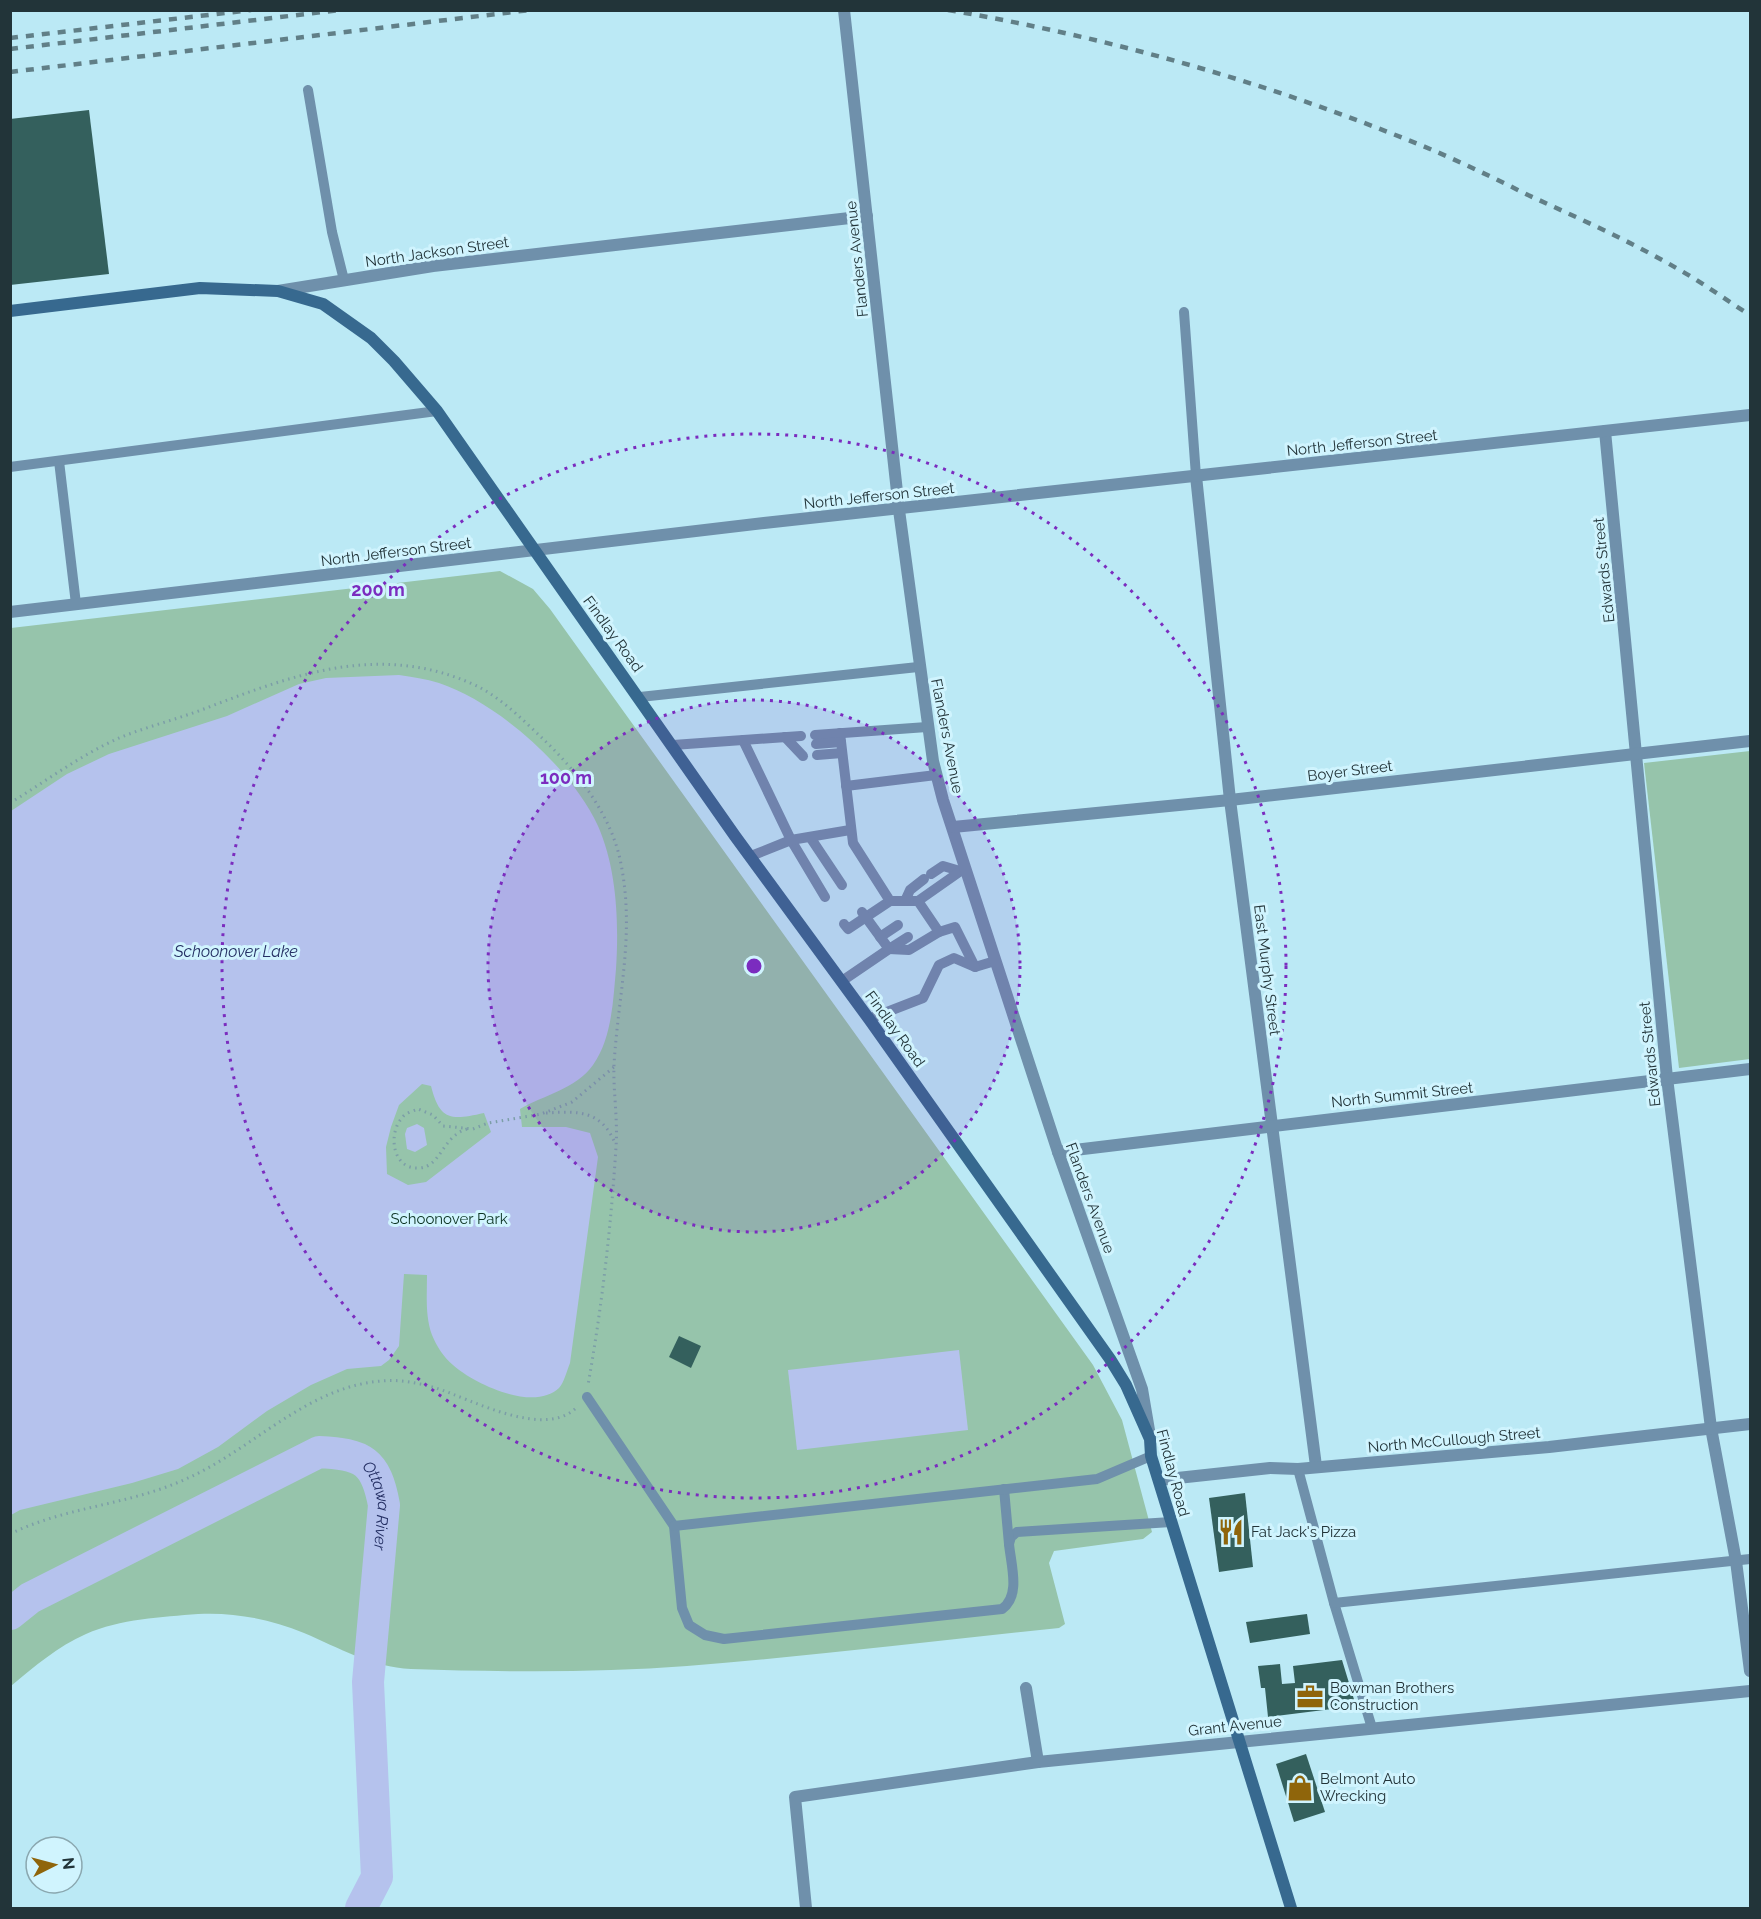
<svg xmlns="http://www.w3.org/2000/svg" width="1761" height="1919" viewBox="0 0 1761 1919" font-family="Raleway,sans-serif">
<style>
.green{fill:#96c4ab}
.water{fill:#b5c2ed;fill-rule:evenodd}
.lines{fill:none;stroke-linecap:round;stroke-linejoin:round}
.river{stroke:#b5c2ed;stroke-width:32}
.building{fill:#34605d}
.path{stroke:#7c9ea7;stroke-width:3;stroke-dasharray:1.5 4.5;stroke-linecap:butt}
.service{stroke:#6f90ab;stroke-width:10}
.minor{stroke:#6f90ab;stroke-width:12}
.secondary{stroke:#37698f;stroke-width:12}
.rail{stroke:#617f87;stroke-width:4.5;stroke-dasharray:8 8;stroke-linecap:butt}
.ring{fill:none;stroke:#7b2cbf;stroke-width:3;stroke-dasharray:3 6}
.labels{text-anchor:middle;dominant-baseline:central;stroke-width:6;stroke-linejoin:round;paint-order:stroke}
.street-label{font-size:15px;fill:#223439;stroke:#d0f4fe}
.park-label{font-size:15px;fill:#0c3423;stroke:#d0f4fe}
.poi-label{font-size:15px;fill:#223439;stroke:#d0f4fe;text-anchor:start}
.water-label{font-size:16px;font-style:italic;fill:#253064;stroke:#d0f4fe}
.centre{fill:#7b2cbf;stroke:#d0f4fe;stroke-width:3}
.ring-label{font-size:18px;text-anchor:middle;font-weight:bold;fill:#7b2cbf;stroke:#d0f4fe;stroke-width:6;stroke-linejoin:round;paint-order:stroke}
</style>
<rect width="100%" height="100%" fill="#bbe9f5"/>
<g class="green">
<path d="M500,571L533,589L550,609L1093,1365L1122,1420L1152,1532L1143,1539L1054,1551L1049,1563L1065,1624L1059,1628C935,1641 811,1656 687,1666C596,1673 502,1672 411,1669C372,1667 339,1648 304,1633C270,1619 234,1612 198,1614C162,1617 120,1619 86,1634C58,1646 34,1667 11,1686V628Z"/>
<polygon points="1750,751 1750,1059 1679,1068 1644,763"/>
</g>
<g class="water">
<path d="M399,675C412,677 426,679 439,683C499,703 572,769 598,826C617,869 619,923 616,969C613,1001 612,1038 593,1065C576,1089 544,1095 520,1109L522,1127H566L590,1133L598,1157L570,1363C567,1370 564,1383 559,1388C534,1412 474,1384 453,1365C444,1358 436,1345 432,1335C425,1316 427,1294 427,1275L404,1274L399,1346L389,1360L381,1366L347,1369L311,1385L267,1411L218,1447L178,1469L132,1483L20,1510L11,1515V811L67,774L109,754L227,716L299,684L326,678ZM422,1084L431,1086C440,1122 452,1120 484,1113L491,1132L426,1182L408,1185L387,1174L386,1147L391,1127L399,1105Z"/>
<polygon points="417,1124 424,1128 427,1145 415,1152 407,1149 405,1134 407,1128"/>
<polygon points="959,1350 968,1430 797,1450 788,1370"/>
</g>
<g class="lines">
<path class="river" id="s1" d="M10,1614L30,1598L319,1452C363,1454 376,1461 384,1505L368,1682L377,1877L361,1908"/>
</g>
<g class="building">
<polygon points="89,110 109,274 10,285 10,119"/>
<polygon points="679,1336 701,1346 691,1368 669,1357"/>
<polygon points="1245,1493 1253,1567 1219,1572 1209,1498"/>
<polygon points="1307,1614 1310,1634 1250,1643 1246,1622"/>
<polygon points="1342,1660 1356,1706 1268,1717 1265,1688 1261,1688 1258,1666 1280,1664 1282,1684 1295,1683 1293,1666"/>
<polygon points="1306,1754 1325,1812 1294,1822 1276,1764"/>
</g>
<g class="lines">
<g class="path">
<path d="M10,803C46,781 81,755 119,738C148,726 179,719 209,707C298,673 383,642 477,686C501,698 522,719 541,737C576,770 612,815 621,864C635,935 618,995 614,1065C613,1091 618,1119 616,1147C611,1227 602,1306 588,1385"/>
<path d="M546,1113C578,1111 601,1110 615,1143"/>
<path d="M467,1129C442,1136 441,1168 418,1168C392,1169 388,1133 402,1118C405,1113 413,1111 418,1109L433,1115L443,1126L473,1129L488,1123L541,1114L572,1102L614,1067"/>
<path d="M10,1534C67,1506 131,1505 188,1478C253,1449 308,1386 382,1381C400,1379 418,1383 436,1388C471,1399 546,1441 578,1406"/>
</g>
<g class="service">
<polyline points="308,90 332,232 344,280"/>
<polyline points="1184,312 1196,476"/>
<polyline points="59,461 76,604"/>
<polyline points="10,467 437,411"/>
<polyline points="640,697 918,667"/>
<polyline points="840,733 853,843 890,901 848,929 844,924"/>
<polyline points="815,735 927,727"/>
<polyline points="785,737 803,756"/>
<polyline points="743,740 791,840 825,897"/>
<polyline points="816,744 841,742"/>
<polyline points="673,745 801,736"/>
<polyline points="817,755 842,753"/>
<polyline points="846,786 936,775"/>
<polyline points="810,837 842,885"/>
<polyline points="751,856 791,840 850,830"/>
<polyline points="931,874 943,866 960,871"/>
<polyline points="890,901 918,901 965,868"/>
<polyline points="905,901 910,890 924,879"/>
<polyline points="939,932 955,927 975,967 995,961"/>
<polyline points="880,937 898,925"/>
<polyline points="889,949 909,950 939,932 918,901"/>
<polyline points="889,949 908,937"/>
<polyline points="842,981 889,949 862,912"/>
<polyline points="869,1019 923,998 939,965 954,958 975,967"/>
<path d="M587,1397L674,1526L682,1608L689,1625L705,1635L724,1639L1002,1609C1021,1596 1011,1565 1009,1544L1011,1537L1017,1532L1171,1522"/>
<polyline points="1298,1469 1334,1603 1372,1728"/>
<polyline points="1004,1489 1009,1544"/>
<polyline points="674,1526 1097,1479 1151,1456"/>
<polyline points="1334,1603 1750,1559"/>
</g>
<g class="minor">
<polyline points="844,10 899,510 933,761 943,800 1058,1152 1142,1389 1150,1436"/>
<polyline points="278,291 433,266 867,216"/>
<polyline points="1605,431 1667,1078 1711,1428 1736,1561 1750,1671"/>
<polyline points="1196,476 1230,800 1316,1466"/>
<polyline points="10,612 764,523 1750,415"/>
<polyline points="953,827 1230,800 1750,741"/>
<polyline points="1058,1152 1750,1069"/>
<polyline points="1159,1480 1270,1468 1298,1469 1549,1447 1750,1424"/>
<polyline points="1026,1688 1038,1762"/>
<polyline points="806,1908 795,1797 1038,1762 1750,1691"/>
</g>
<polyline class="secondary" points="10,311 200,288 278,291 323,304 371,338 394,361 437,411 735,836 869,1019 1110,1359 1126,1385 1150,1439 1151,1456 1291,1908"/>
<g class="rail">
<path d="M948,10C1113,38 1276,85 1430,149C1463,163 1496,179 1528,195C1578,218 1630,241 1678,269C1703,283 1726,300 1750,315"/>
<polyline points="10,38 251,10"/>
<polyline points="10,49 340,10"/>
<polyline points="10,72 530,10"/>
</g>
</g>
<circle cx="754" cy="966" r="266" fill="#7b2cbf" fill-opacity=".12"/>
<g class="ring">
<circle cx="754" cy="966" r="266"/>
<circle cx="754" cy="966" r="532"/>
</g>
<defs>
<g id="restaurant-bare" transform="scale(2.07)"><path d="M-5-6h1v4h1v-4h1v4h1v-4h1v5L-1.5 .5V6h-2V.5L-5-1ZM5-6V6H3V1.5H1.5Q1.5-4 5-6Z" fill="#8f650b" stroke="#d0f4fe" stroke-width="2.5" paint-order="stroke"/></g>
<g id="office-bare" transform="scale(2.07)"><path d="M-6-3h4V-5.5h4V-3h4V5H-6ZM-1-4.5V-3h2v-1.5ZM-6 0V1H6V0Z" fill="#8f650b" stroke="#d0f4fe" stroke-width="2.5" paint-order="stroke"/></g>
<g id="shop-bare" transform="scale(2.07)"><path d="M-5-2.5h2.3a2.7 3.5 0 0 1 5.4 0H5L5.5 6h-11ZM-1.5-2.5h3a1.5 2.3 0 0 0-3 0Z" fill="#8f650b" stroke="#d0f4fe" stroke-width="2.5" paint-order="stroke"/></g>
</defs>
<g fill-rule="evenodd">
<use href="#restaurant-bare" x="1231" y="1532"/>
<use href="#office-bare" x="1310" y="1697"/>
<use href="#shop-bare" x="1300" y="1788"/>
</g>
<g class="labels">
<g class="street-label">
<text transform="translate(437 252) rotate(-8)">North Jackson Street</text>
<text transform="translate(857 259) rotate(-96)">Flanders Avenue</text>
<text transform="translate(1362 443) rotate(-6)">North Jefferson Street</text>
<text transform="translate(879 496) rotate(-6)">North Jefferson Street</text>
<text transform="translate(396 552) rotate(-7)">North Jefferson Street</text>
<text transform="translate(1604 570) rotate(-96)">Edwards Street</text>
<text transform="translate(613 634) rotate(54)">Findlay Road</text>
<text transform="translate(947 736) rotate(79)">Flanders Avenue</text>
<text transform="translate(1350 771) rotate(-7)">Boyer Street</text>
<text transform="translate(1267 970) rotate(83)">East Murphy Street</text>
<text transform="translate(895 1029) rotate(54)">Findlay Road</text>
<text transform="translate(1650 1054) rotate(-96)">Edwards Street</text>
<text transform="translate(1402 1095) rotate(-6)">North Summit Street</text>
<text transform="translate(1090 1198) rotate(70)">Flanders Avenue</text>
<text transform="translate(1454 1440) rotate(-5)">North McCullough Street</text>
<text transform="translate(1173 1473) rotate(75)">Findlay Road</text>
<text transform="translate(1235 1726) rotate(-6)">Grant Avenue</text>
</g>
<g class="park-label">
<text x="449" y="1219">Schoonover Park</text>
</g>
<g class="poi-label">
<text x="1251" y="1532">Fat Jack's Pizza</text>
<text x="1330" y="1688">Bowman Brothers<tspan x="1330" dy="17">Construction</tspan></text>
<text x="1320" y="1779">Belmont Auto<tspan x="1320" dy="17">Wrecking</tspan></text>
</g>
<g class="water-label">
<text x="236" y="951">Schoonover Lake</text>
<text stroke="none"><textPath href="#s1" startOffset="444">Ottawa River</textPath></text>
</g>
</g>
<circle cx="754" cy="966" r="9" class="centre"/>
<g class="ring-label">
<text x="378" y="596">200 m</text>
<text x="566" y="784">100 m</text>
</g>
<rect width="1761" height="1919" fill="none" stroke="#223439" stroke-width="24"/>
<g transform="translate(54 1865) rotate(84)"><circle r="28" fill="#d0f4fe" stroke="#8aa7af" stroke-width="1.5"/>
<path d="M0-4.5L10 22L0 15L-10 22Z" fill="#8f650b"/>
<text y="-9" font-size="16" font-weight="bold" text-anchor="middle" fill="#223439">N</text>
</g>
</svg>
